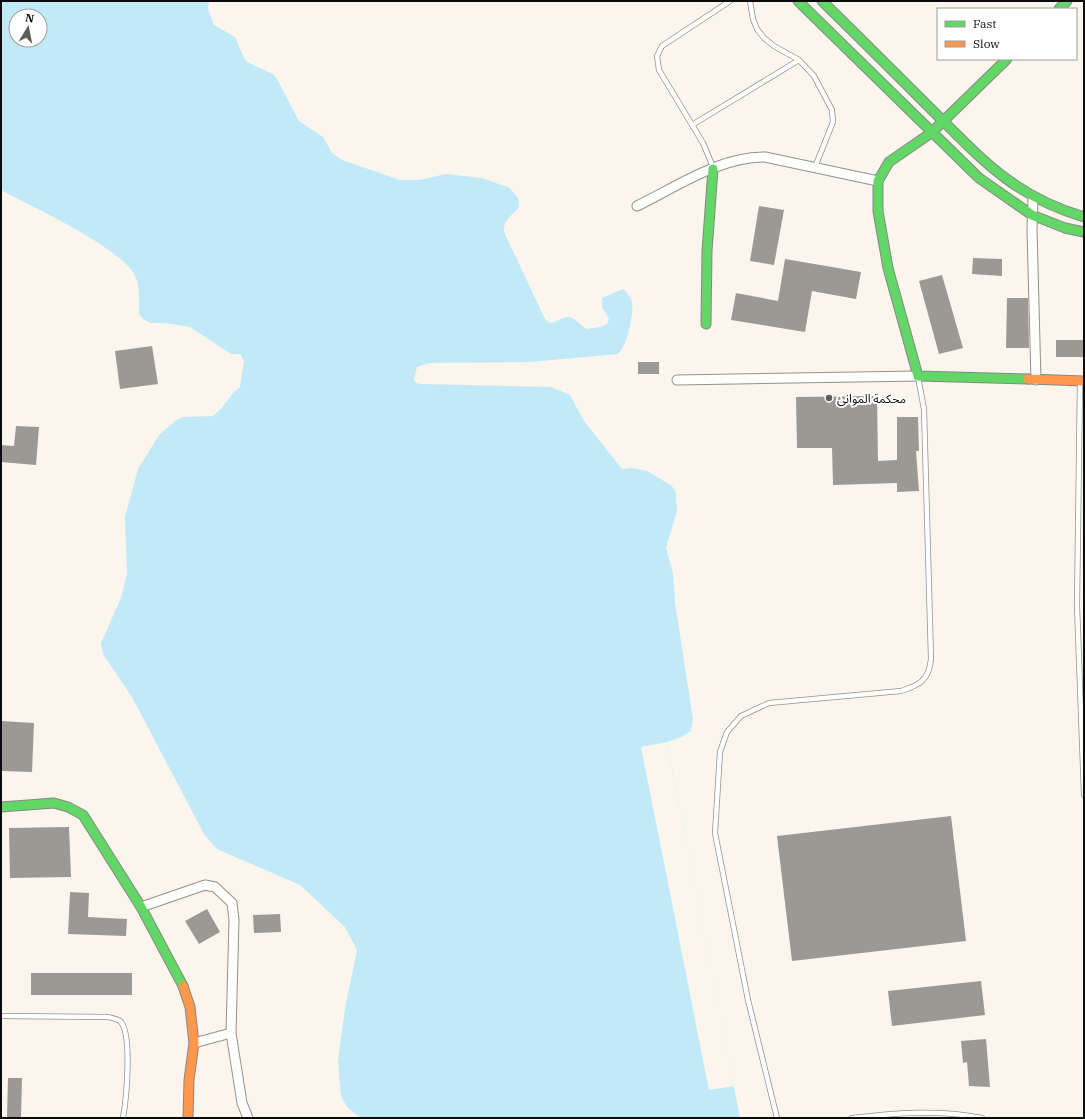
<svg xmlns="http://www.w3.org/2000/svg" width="1085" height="1119" viewBox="0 0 1085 1119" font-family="'IBM Plex Serif','Noto Sans Arabic',serif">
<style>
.water{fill:#c1e9f8;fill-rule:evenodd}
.pier{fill:#faf6ed}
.building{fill:#9c9894}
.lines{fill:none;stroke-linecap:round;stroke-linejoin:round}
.lane-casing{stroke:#93918d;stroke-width:6}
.street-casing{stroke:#93918d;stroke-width:11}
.fast-casing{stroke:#898783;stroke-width:11}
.slow-casing{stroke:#898783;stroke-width:11}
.lane{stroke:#fefefc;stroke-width:4.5}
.street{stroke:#fefefc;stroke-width:9}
.fast{stroke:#63d668;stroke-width:9}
.slow{stroke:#ff974d;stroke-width:9}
.poi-dot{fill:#5f5d5a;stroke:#fff;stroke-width:1.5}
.labels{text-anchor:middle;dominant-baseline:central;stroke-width:4;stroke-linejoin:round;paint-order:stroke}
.poi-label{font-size:12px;fill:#0b0b0b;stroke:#fff;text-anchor:start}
</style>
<rect width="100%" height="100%" fill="#faf6ed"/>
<path class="water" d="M1,1H209L208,9L214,25L235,37L244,58L247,62L273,74L278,81L299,121L323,137L332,153L342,160L400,180H419L446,174L482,178L510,188L518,198L519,207C513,216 503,218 504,232L545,319L550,323C557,322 562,317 568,317C573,316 582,326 586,329L601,327L607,324L609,319L602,307V298L623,289C626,292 631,297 632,302C634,313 627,347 618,354L530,362L429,363L417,367L414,379L416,383L420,384L551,387L570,395L584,421L622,469L633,468L647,471L672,486L676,493L677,511L666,548L673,573L675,603L693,719L691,731L681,737L667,742L740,1118H361L347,1107L341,1096L338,1062L345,1008L357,950L345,927L300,885L217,849L204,834L132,697L103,654L101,643L121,598L127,574L125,517L138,469L159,435L174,422L182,417L213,416L221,409L233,393L240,387L244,361L240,354H231L190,327L165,323H150L143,319L139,314C139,303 140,288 136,278C127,250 30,206 1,190ZM16,16H40V40H16Z"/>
<polygon class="pier" points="667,742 734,1086 709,1090 641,747"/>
<g class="building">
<polygon points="759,206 784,210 774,265 750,261"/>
<polygon points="973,258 1002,259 1002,276 972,274"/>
<polygon points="785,259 861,272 856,299 812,291 805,332 731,320 736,293 778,301"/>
<polygon points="942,275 963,348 939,354 919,281"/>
<polygon points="1007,298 1028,298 1029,348 1006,348"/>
<rect x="1056" y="340" width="28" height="17"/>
<polygon points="152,346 158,384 120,389 115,351"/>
<rect x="638" y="362" width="21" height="12"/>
<polygon points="877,396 878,461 897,460 897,417 918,417 919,451 916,451 919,491 897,492 897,483 833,485 832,448 797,448 796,397"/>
<polygon points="16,426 39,427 36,465 1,462 1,445 14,446"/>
<polygon points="1,721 34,723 32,772 1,771"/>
<polygon points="951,816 966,941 792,961 777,836"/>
<polygon points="69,827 71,877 10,878 9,828"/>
<polygon points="70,892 89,893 88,917 127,919 126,936 68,934"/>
<polygon points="207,909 220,932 199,944 185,921"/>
<polygon points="280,914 281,932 254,933 253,915"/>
<rect x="31" y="973" width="101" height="22"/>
<polygon points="981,981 985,1015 892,1026 888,991"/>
<polygon points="986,1039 990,1087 969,1086 967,1062 963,1063 961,1041"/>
<polygon points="8,1078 22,1078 21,1118 7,1118"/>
</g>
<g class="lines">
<g class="lane-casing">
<g id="lane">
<polyline points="750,1 753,19 757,29 764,38 774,46 799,60 814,76 832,110 833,122 815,167"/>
<polyline points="692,125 799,60"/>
<polyline points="713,167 703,143 659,70 657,56 662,46 730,1"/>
<polyline points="1080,381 1077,606 1084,795"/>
<path d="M1,1016L108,1017C112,1018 117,1019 120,1021C133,1033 126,1101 123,1118"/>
<path d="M777,1118L748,1000L715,833L720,752L727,732L741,716L769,703L901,691C920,685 929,680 931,659L924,409L918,377"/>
<path d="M852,1118C896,1113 937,1109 982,1118"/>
</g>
</g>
<g class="street-casing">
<g id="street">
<polyline points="1033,199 1032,230 1036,380"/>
<path d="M637,206C676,187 721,156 765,157L878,181"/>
<polyline points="677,380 918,376"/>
<polyline points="141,907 205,885 215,887 232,903 234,920 231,1033 242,1103 248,1118"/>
<polyline points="194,1043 231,1033"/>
</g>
</g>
<g class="fast-casing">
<g id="fast">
<polyline points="798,1 979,178 1032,215 1065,228 1084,232"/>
<path d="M822,1C857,35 891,69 926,104C978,155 1010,195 1084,217"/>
<polyline points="1059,9 1067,1"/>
<polyline points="1007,59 931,133 889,162 878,181 878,211 888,268 918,376 1028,379"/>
<polyline points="706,324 707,251 713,169"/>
<polyline points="1,807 54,803 68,807 83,815 141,907 183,986"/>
</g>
</g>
<g class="slow-casing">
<g id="slow">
<polyline points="1028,379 1084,381"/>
<polyline points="183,986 190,1007 194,1043 189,1080 188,1118"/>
</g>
</g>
<use href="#lane" class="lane"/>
<use href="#street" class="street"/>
<use href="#fast" class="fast"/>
<use href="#slow" class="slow"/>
</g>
<circle class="poi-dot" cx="829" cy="398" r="4"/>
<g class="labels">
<g class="poi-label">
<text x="837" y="398">محكمة الموانئ</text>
</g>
</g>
<rect width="1085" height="1119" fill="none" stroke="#0b0b0b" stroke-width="4"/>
<rect x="937" y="8" width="140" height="52" fill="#ffffff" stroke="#9d9d9d"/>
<rect x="945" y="21" width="20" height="6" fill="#63d668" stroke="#9d9d9d"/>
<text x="973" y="28" font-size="12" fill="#0b0b0b">Fast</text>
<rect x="945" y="41" width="20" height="6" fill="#ff974d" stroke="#9d9d9d"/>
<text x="973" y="48" font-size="12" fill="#0b0b0b">Slow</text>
<g transform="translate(28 28) rotate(10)"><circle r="19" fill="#ffffff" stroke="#9d9d9d"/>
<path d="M0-3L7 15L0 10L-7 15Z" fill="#5f5d5a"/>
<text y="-6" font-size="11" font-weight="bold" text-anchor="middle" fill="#0b0b0b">N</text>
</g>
</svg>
